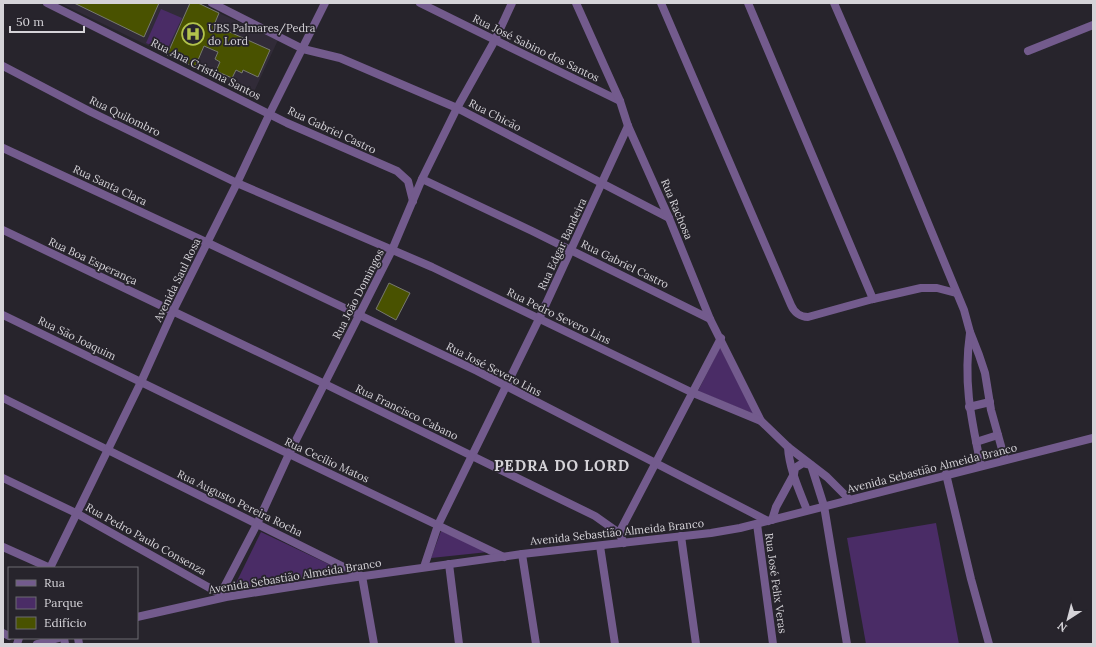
<svg xmlns="http://www.w3.org/2000/svg" width="1096" height="647" viewBox="0 0 1096 647" font-family="Lora,serif">
<style>
.built{fill:#312b38}
.green{fill:#4a2c66}
.building{fill:#495200;stroke:#77796f}
.lines{fill:none;stroke-linecap:round;stroke-linejoin:round}
.minor{stroke:#735b8d;stroke-width:8}
.tertiary{stroke:#735b8d;stroke-width:8}
.labels{text-anchor:middle;dominant-baseline:central;stroke-width:3.5;stroke-linejoin:round;paint-order:stroke}
.poi-label{font-size:11px;fill:#d5d3d8;stroke:#27242c;text-anchor:start}
.street-label{font-size:11px;fill:#d5d3d8;stroke:#27242c}
.district-label{font-size:15px;font-weight:bold;letter-spacing:1px;fill:#d5d3d8;stroke:#27242c}
</style>
<rect width="100%" height="100%" fill="#27242c"/>
<g class="built">
<polygon points="60,3 190,3 167,55"/>
<polygon points="219,13 278,40 252,96 195,67"/>
</g>
<g class="green">
<polygon points="161,9 182,18 166,52 146,43"/>
<polygon points="720,347 754,414 698,391"/>
<polygon points="936,523 959,644 866,644 847,538"/>
<polygon points="441,531 488,552 431,558"/>
<polygon points="261,532 339,569 338,572 239,588 236,583"/>
</g>
<g class="building">
<polygon points="74,3 159,3 144,37"/>
<polygon points="190,3 198,3 219,13 214,25 270,50 258,77 243,70 242,73 236,70 232,78 216,71 220,62 215,59 218,52 204,46 195,67 167,55"/>
<polygon points="389,283 410,293 396,320 376,309"/>
</g>
<g class="lines">
<g class="minor">
<polyline points="47,3 287,123 397,171 408,181 413,201"/>
<polyline points="212,3 303,49 340,58 457,108 669,218"/>
<polyline points="420,3 495,40 620,101"/>
<polyline points="576,3 620,101 628,126 669,218 710,319 761,421"/>
<path d="M661,3L791,305C794,312 800,317 808,317L873,299L921,288H937L956,293"/>
<polyline points="748,3 873,299"/>
<polyline points="834,3 899,153 964,310 970,332 979,355 985,373 991,410 1005,460"/>
<polyline points="1028,51 1093,25"/>
<polyline points="3,66 91,112 237,183 432,267 691,392 761,421 788,447 827,477 850,500"/>
<polyline points="3,148 208,243 477,371 768,521"/>
<polyline points="422,179 532,231 710,319"/>
<polyline points="3,230 325,384 595,516 619,533 624,543"/>
<polyline points="3,315 289,454 504,557"/>
<path d="M970,333C963,382 971,418 981,466"/>
<polyline points="3,398 362,576 374,644"/>
<polyline points="969,407 990,402"/>
<polyline points="976,442 998,435"/>
<path d="M788,447C789,468 799,490 807,510"/>
<polyline points="946,474 971,579 989,644"/>
<polyline points="3,478 76,513 224,596"/>
<polyline points="772,520 776,507 794,474 795,468 803,463 811,465 824,506 847,644"/>
<polyline points="757,524 773,644"/>
<polyline points="619,533 721,338"/>
<polyline points="681,536 696,644"/>
<polyline points="600,546 615,644"/>
<polyline points="3,547 50,568"/>
<polyline points="522,554 536,644"/>
<polyline points="449,564 459,644"/>
<polyline points="424,567 438,525 539,319 628,126"/>
<polyline points="221,593 257,524 289,454 392,250 422,179 457,108 495,40 512,3"/>
<polyline points="3,633 9,636"/>
<polyline points="64,638 65,644"/>
<polyline points="78,638 79,644"/>
</g>
<g class="tertiary">
<polyline points="50,568 141,382 173,311 237,183 270,113 325,3"/>
<polyline points="137,617 226,597 328,581 522,554 711,533 740,528 1093,438"/>
<polyline points="17,644 19,638"/>
<polyline points="37,644 59,638"/>
</g>
</g>
<defs>
<g id="hospital-ring" transform="scale(1.15)"><circle r="9.5" fill="#27242c" stroke="#b2c34c" stroke-width="1.5"/><path d="M-5-5h3v3.5h4V-5h3V5h-3V1.5h-4V5h-3Z" fill="#b2c34c"/></g>
</defs>
<g fill-rule="evenodd">
<use href="#hospital-ring" x="193" y="34"/>
</g>
<g class="labels">
<g class="poi-label">
<text x="208" y="28">UBS Palmares/Pedra<tspan x="208" dy="13">do Lord</tspan></text>
</g>
<g class="street-label">
<text transform="translate(536 48) rotate(26)">Rua José Sabino dos Santos</text>
<text transform="translate(206 69) rotate(27)">Rua Ana Cristina Santos</text>
<text transform="translate(495 115) rotate(27)">Rua Chicão</text>
<text transform="translate(125 116) rotate(26)">Rua Quilombro</text>
<text transform="translate(332 130) rotate(25)">Rua Gabriel Castro</text>
<text transform="translate(110 185) rotate(25)">Rua Santa Clara</text>
<text transform="translate(677 209) rotate(67)">Rua Rachosa</text>
<text transform="translate(562 244) rotate(-65)">Rua Edgar Bandeira</text>
<text transform="translate(93 261) rotate(25)">Rua Boa Esperança</text>
<text transform="translate(625 264) rotate(26)">Rua Gabriel Castro</text>
<text transform="translate(177 280) rotate(-64)">Avenida Saul Rosa</text>
<text transform="translate(358 294) rotate(-63)">Rua João Domingos</text>
<text transform="translate(559 316) rotate(26)">Rua Pedro Severo Lins</text>
<text transform="translate(77 338) rotate(26)">Rua São Joaquim</text>
<text transform="translate(494 369) rotate(27)">Rua José Severo Lins</text>
<text transform="translate(407 412) rotate(26)">Rua Francisco Cabano</text>
<text transform="translate(327 460) rotate(25)">Rua Cecílio Matos</text>
<text transform="translate(932 468) rotate(-14)">Avenida Sebastião Almeida Branco</text>
<text transform="translate(240 503) rotate(26)">Rua Augusto Pereira Rocha</text>
<text transform="translate(617 532) rotate(-6)">Avenida Sebastião Almeida Branco</text>
<text transform="translate(146 539) rotate(29)">Rua Pedro Paulo Consenza</text>
<text transform="translate(295 576) rotate(-9)">Avenida Sebastião Almeida Branco</text>
<text transform="translate(776 583) rotate(82)">Rua José Felix Veras</text>
</g>
<g class="district-label">
<text x="562" y="465">PEDRA DO LORD</text>
</g>
</g>
<rect width="1096" height="647" fill="none" stroke="#d5d3d8" stroke-width="8"/>
<rect x="8" y="567" width="130" height="72" fill="#27242c" stroke="#6d6a71"/>
<rect x="16" y="580" width="20" height="6" fill="#735b8d" stroke="#6d6a71"/>
<text x="44" y="587" font-size="12" fill="#d5d3d8">Rua</text>
<rect x="16" y="597" width="20" height="12" fill="#4a2c66" stroke="#6d6a71"/>
<text x="44" y="607" font-size="12" fill="#d5d3d8">Parque</text>
<rect x="16" y="617" width="20" height="12" fill="#495200" stroke="#6d6a71"/>
<text x="44" y="627" font-size="12" fill="#d5d3d8">Edifício</text>
<g transform="translate(1068 619) rotate(216)" stroke="#27242c" stroke-width="3" paint-order="stroke">
<path d="M0-3L7 15L0 10L-7 15Z" fill="#d5d3d8"/>
<text y="-6" font-size="11" font-weight="bold" text-anchor="middle" fill="#d5d3d8">N</text>
</g>
<path d="M10 26v6h74v-6" fill="none" stroke="#d5d3d8" stroke-width="2"/>
<text x="16" y="26" font-size="12" fill="#d5d3d8" stroke="#27242c" stroke-width="3" paint-order="stroke">50 m</text>
</svg>
